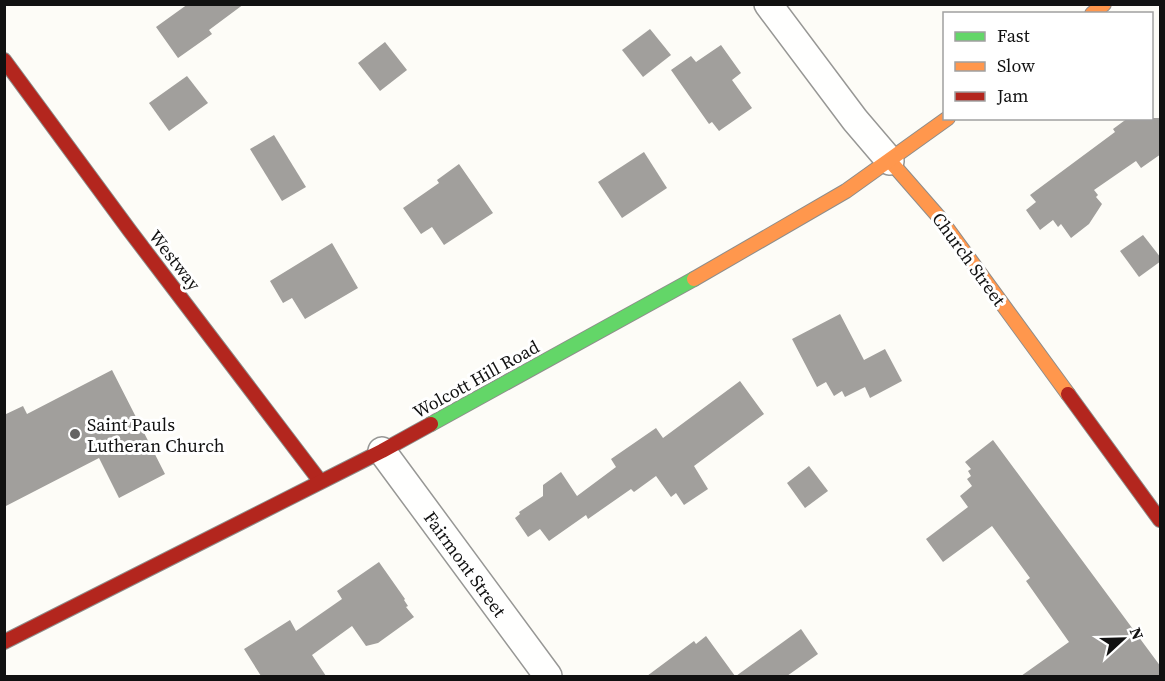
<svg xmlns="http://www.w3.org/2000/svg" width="1165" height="681" viewBox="0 0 1165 681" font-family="'Source Serif 4',serif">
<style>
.building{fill:#a19f9c}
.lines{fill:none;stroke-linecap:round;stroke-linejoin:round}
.street-casing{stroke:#979795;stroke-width:30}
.fast-casing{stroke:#8e8d8b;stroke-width:16}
.slow-casing{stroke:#8e8d8b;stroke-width:16}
.jam-casing{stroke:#8e8d8b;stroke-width:16}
.street{stroke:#fffffe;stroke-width:27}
.fast{stroke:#63d668;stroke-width:14}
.slow{stroke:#ff974d;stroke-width:14}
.jam{stroke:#b3261e;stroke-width:14}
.poi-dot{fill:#646362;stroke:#fff;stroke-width:2}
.labels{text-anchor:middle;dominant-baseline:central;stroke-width:6;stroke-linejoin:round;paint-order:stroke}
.street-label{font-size:18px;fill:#111;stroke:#fff}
.poi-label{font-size:18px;fill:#111;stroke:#fff;text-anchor:start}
</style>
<rect width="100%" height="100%" fill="#fdfcf7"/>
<g class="building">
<polygon points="188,4 244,4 209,30 212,34 178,58 156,27"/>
<polygon points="650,29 671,55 643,77 622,50"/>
<polygon points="385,42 407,70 380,91 358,63"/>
<polygon points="721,45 741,73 732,80 752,108 719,131 712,122 709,124 671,70 691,56 696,62"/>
<polygon points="187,76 208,103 169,131 149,103"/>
<polygon points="1128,118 1161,118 1161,154 1141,168 1136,161 1094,190 1098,195 1096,197 1102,204 1089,224 1071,238 1061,224 1058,227 1053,220 1040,230 1026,210 1036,202 1030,195 1115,132 1113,129"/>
<polygon points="274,135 306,187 282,201 250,149"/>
<polygon points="644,152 667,188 622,218 598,182"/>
<polygon points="459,164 493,213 444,245 432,227 421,234 403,208 439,183 437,180"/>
<polygon points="1143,235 1161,258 1161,261 1139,277 1120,251"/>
<polygon points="332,243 358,288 305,319 292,298 283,303 270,281"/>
<polygon points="840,314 864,360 885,349 902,381 870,398 865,387 845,397 842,391 834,396 826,382 817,387 792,339"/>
<polygon points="112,370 165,474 119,498 99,458 4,507 4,415 23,406 27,414"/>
<polygon points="740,381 764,414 694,466 708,489 684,505 676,493 671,497 656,476 634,492 631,489 588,519 586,515 549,541 540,529 528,537 515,518 520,514 519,512 543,496 543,485 561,472 577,496 616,467 611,459 656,428 663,438"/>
<polygon points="993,440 1161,667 1161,676 1021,676 1069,642 1026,581 1030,578 992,526 943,562 926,539 968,507 960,496 972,486 967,479 971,476 968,471 971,469 965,462"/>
<polygon points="809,466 828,491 805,508 787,483"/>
<polygon points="379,562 405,599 404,600 408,606 406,607 414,617 378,643 366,646 352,626 312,655 326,676 261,676 244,649 290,620 296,631 342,599 337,591"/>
<polygon points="801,629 818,654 787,676 736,676"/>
<polygon points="706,636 735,676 647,676 694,641 696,644"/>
</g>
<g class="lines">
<g class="street-casing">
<g id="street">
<polyline points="768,4 855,120 890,161"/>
<polyline points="382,451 548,676"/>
</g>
</g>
<g class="fast-casing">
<polyline id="fast" points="431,424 694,279"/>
</g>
<g class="slow-casing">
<g id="slow">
<polyline points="1092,14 1104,4"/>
<polyline points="890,161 938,216 1068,394"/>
<polyline points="694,279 846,191 948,118"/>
</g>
</g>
<g class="jam-casing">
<g id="jam">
<polyline points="4,60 130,231 320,481"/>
<polyline points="1068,394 1160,520"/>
<polyline points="4,642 382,451 431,424"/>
</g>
</g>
<use href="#street" class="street"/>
<use href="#fast" class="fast"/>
<use href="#slow" class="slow"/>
<use href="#jam" class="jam"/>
</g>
<circle class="poi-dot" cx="75" cy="434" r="6"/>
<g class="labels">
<g class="street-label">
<text transform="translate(969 259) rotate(54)">Church Street</text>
<text transform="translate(175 260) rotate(52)">Westway</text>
<text transform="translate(476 379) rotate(-29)">Wolcott Hill Road</text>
<text transform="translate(465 564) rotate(54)">Fairmont Street</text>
</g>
<g class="poi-label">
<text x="87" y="424">Saint Pauls<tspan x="87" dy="21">Lutheran Church</tspan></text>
</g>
</g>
<rect width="1165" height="681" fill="none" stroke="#111111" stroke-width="12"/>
<rect x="943" y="12" width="210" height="108" fill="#ffffff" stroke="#a0a0a0" stroke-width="1.5"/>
<rect x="955" y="32" width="30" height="9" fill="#63d668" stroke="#a0a0a0" stroke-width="1.5"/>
<text x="997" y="42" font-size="18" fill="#111111">Fast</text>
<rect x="955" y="62" width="30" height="9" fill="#ff974d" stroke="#a0a0a0" stroke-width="1.5"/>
<text x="997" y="72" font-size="18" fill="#111111">Slow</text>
<rect x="955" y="92" width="30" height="9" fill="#b3261e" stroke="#a0a0a0" stroke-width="1.5"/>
<text x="997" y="102" font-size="18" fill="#111111">Jam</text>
<g transform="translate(1123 639) rotate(68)" stroke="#ffffff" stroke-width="4.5" paint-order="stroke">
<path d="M0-4.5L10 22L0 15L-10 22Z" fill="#111111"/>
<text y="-9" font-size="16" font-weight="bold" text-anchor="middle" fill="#111111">N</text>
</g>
</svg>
